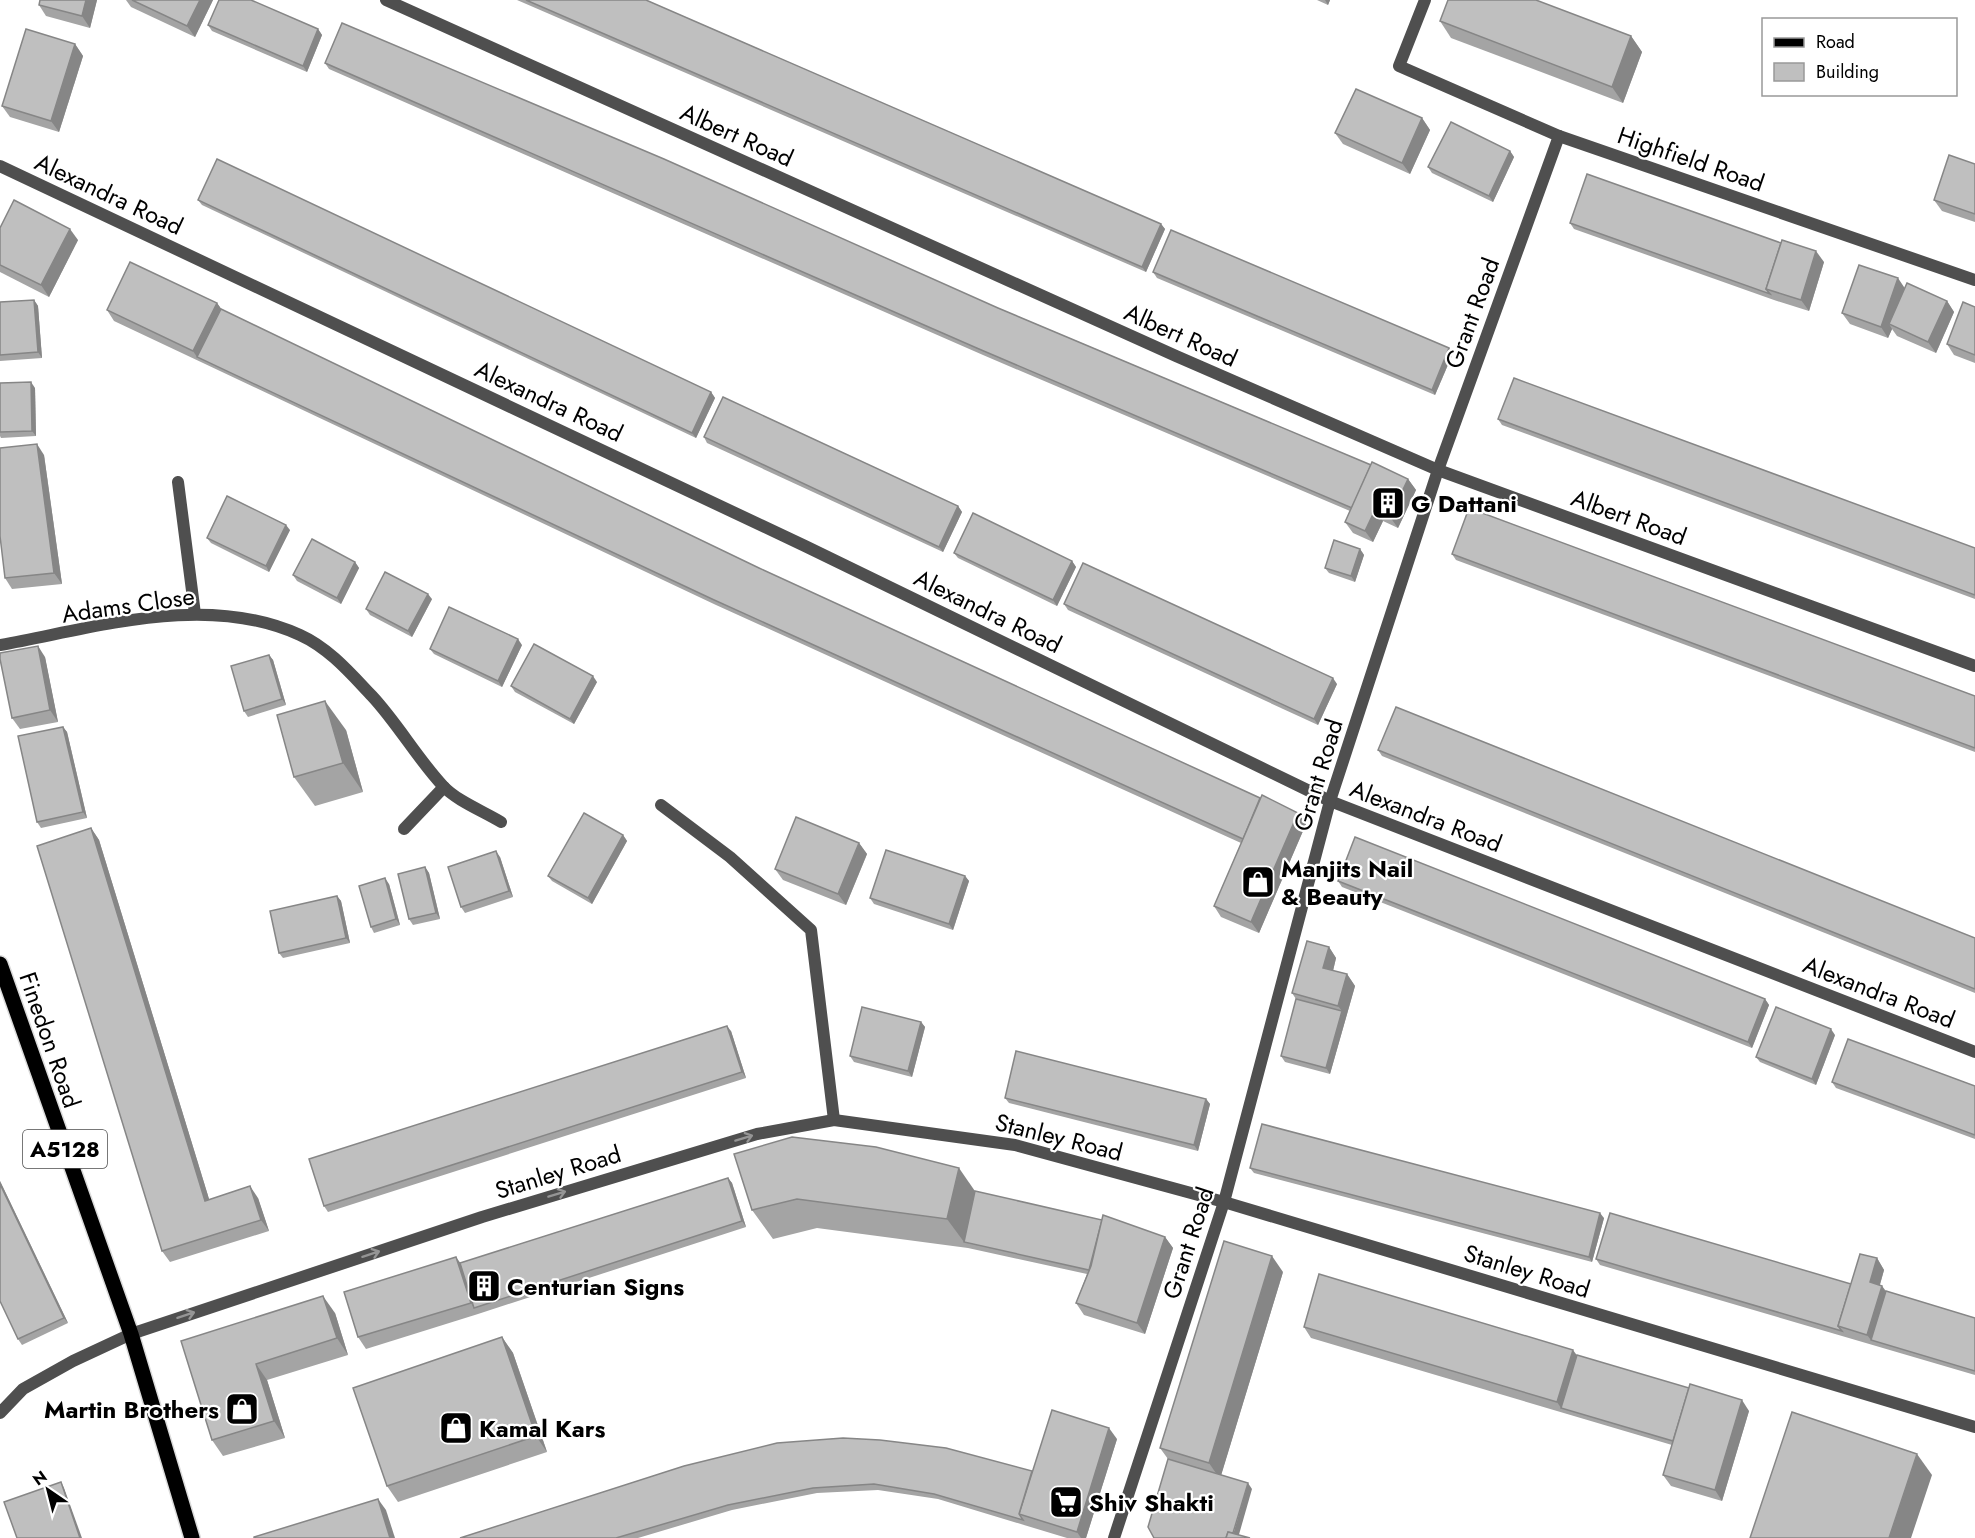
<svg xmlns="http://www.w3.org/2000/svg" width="1975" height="1538" viewBox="0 0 1975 1538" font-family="Jost,sans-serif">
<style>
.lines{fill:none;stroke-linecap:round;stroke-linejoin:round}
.primary-casing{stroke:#dbdbdb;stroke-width:18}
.service{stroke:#4f4f4f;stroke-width:12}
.minor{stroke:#4f4f4f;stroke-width:12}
.primary{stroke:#000;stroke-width:15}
.wall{fill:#a4a4a4}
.shaded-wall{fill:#868686}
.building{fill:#bfbfbf;stroke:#868686;stroke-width:1.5}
.oneway{stroke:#959595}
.labels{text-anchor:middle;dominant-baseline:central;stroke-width:4.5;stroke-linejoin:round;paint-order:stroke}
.shield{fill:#fff;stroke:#4c4c4c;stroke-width:1.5}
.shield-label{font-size:22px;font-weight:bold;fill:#000}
.street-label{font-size:24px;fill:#000;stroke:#fff}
.poi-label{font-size:24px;font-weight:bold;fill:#000;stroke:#fff;text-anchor:start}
</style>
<rect width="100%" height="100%" fill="#fff"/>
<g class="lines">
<g class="primary-casing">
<polyline id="primary" points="0,964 131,1334 192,1538"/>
</g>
<g class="service">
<polyline points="178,482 195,614"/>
<polyline points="661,805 730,857 811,930 834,1120"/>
</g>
<g class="minor">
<polyline points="386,0 1176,356 1438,470 1975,666"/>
<polyline points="1425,0 1399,66 1559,136 1975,280"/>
<polyline points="0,166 805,546 1330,801 1975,1052"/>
<path d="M0,645C96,628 206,592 300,635C329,648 351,674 372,696C398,724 417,758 443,786C457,801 483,811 501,822"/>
<polyline points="404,829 444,787"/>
<polyline points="0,1413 23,1389 73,1361 131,1334 482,1217 757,1134 834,1120 1015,1145 1224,1202 1975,1427"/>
<polyline points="1114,1538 1224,1202 1330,801 1438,470 1559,136"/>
</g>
<use href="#primary" class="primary"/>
</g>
<g class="wall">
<polygon points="40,0 97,0 90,28 46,16 39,5"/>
<polygon points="126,0 213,0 195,37 131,7"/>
<polygon points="517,0 646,0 1161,224 1165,229 1146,272"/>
<polygon points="1317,0 1330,0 1328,5"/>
<polygon points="1440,21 1631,36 1642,52 1623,103 1451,38"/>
<polygon points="208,25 318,29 322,35 307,72 212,31"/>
<polygon points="75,44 83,56 59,132 10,117 2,106"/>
<polygon points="325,63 998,308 1371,465 1408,479 1416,490 1398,528 1383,521 1373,542 1353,533 1345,522 1350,511 983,355 329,69"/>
<polygon points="1422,118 1430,130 1410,174 1343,144 1335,133"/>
<polygon points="1510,151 1514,157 1493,202 1432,173 1428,167"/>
<polygon points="1975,164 1975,222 1942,211 1934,200"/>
<polygon points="198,200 711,392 715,398 696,438 202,205"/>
<polygon points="1570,223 1824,262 1809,311 1774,300 1574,229"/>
<polygon points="0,228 78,240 49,297 0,272"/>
<polygon points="1153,272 1449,348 1453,353 1435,395 1157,278"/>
<polygon points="1905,288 1947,301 1954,312 1936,353 1897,336 1892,329 1888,338 1850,324 1842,313"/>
<polygon points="34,300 38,306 42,358 0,361 0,302"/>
<polygon points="217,303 221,309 759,568 1260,798 1298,813 1306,824 1259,933 1221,917 1214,906 1241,843 716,605 114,321 107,310"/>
<polygon points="1975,307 1975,363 1954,355 1947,344"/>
<polygon points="0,383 35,388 36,436 1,438 0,436"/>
<polygon points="1498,419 1975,548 1975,599 1502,425"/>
<polygon points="704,437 958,506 962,512 943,552 707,443"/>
<polygon points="44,455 62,584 12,589 5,578"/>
<polygon points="290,530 269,572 211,543 207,538"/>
<polygon points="1360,549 1364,555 1355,582 1329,573 1325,568"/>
<polygon points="954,553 1072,561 1076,567 1057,606 958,558"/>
<polygon points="1452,554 1975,696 1975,752 1456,560"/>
<polygon points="355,562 359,568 341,604 297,581 293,575"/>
<polygon points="432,599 412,637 370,615 366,609"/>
<polygon points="1064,604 1337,684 1318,725 1068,610"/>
<polygon points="522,645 502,687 434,654 430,649"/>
<polygon points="269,655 273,660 286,705 248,717 244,711"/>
<polygon points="45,657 58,722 20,729 12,718"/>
<polygon points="597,682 574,724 515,692 511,686"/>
<polygon points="63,727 67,732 87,818 41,828 37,822"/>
<polygon points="346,730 363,792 315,806 294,777"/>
<polygon points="1378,750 1975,938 1975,993 1382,756"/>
<polygon points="91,828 99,840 209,1199 258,1198 269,1231 170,1262 162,1251"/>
<polygon points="623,835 627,841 592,904 552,881 548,876"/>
<polygon points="859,843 867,854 846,905 783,880 775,869"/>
<polygon points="500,857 513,897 465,913 461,907"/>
<polygon points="425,867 429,873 440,919 413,925 409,919"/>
<polygon points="965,876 969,881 953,930 874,904 870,898"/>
<polygon points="1338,881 1765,999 1769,1005 1752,1048 1342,887"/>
<polygon points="389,884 400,925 374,933 371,927"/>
<polygon points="337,896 341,901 350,943 283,958 279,953"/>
<polygon points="1329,947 1336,958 1333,971 1347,974 1355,986 1330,1074 1285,1062 1281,1056 1296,999 1292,993"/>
<polygon points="921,1022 925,1027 912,1077 854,1062 850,1056"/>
<polygon points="731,1031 746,1078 328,1212 324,1206"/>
<polygon points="1835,1035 1816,1085 1760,1062 1756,1057"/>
<polygon points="1832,1082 1975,1086 1975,1139 1836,1088"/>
<polygon points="1005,1098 1206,1099 1210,1104 1198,1151 1009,1103"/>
<polygon points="876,1147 975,1191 1165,1237 1173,1248 1145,1334 1084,1315 1076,1303 1087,1274 968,1248 817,1228 773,1239 752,1210"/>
<polygon points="1250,1168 1604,1218 1592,1262 1254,1173"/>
<polygon points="728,1178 732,1183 746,1227 478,1314 366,1349 358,1337 460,1263"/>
<polygon points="0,1181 68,1323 22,1345 18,1339"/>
<polygon points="1877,1258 1884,1270 1880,1285 1882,1286 1886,1291 1975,1318 1975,1375 1600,1265 1596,1259 1851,1284"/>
<polygon points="1283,1272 1221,1475 1252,1489 1168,1459 1160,1448"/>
<polygon points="335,1313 348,1355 267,1380 285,1438 223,1456 212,1440 181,1341"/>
<polygon points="1304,1327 1577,1355 1749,1411 1722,1501 1671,1486 1663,1475 1672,1445 1311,1338"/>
<polygon points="502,1337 513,1353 547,1452 398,1502 387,1486"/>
<polygon points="1117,1439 1086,1538 1067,1538 938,1499 878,1490 817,1493 732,1510 638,1538 460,1538 684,1466 1032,1471"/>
</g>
<g class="shaded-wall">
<polygon points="86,0 97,0 90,28 82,16"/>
<polygon points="200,0 213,0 195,37 187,26"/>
<polygon points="1325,0 1330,0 1328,5"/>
<polygon points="318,29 322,35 307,72 303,66"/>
<polygon points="1631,36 1642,52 1623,103 1612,87"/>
<polygon points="75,44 83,56 59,132 51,121"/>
<polygon points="1422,118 1430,130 1410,174 1402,163"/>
<polygon points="1510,151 1514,157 1493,202 1489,196"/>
<polygon points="1161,224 1165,229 1146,272 1142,267"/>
<polygon points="70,229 78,240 49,297 41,285"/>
<polygon points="1816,251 1824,262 1809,311 1801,300"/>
<polygon points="1898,278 1906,290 1889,324 1892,329 1888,338 1881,327"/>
<polygon points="34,300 38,306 42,358 38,352"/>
<polygon points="1947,301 1954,312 1936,353 1928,342"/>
<polygon points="217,303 225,314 197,357 193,351"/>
<polygon points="1449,348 1453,353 1435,395 1432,390"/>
<polygon points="31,382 35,388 36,436 32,431"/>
<polygon points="711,392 715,398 696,438 692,433"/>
<polygon points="37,444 44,455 62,584 54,573"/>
<polygon points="1408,479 1416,490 1398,528 1390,517"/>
<polygon points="958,506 962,512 943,552 939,547"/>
<polygon points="1375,510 1383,521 1373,542 1365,531"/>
<polygon points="286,525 290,530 269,572 266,566"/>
<polygon points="1360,549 1364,555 1355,582 1351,576"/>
<polygon points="1072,561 1076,567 1057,606 1053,600"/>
<polygon points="355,562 359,568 341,604 337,598"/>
<polygon points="428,594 432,599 412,637 408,631"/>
<polygon points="518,639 522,645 502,687 498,681"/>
<polygon points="38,646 45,657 58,722 50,710"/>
<polygon points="269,655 273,660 286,705 282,699"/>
<polygon points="593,676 597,682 574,724 570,719"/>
<polygon points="1333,678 1337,684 1318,725 1314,719"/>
<polygon points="325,701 346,730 363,792 343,763"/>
<polygon points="63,727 67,732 87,818 83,812"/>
<polygon points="1298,813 1306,824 1259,933 1251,922"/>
<polygon points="91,828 99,840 213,1212 205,1201"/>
<polygon points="623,835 627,841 592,904 588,898"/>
<polygon points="859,843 867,854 846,905 838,894"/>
<polygon points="496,851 500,857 513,897 509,891"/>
<polygon points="425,867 429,873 440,919 436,913"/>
<polygon points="965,876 969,881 953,930 949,924"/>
<polygon points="385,878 389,884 400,925 396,919"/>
<polygon points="337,896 341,901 350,943 346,938"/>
<polygon points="1329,947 1336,958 1331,979 1323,968"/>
<polygon points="1347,974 1355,986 1330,1074 1326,1068 1342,1011 1338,1006"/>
<polygon points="1765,999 1769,1005 1752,1048 1748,1042"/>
<polygon points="921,1022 925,1027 912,1077 908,1071"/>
<polygon points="727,1026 731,1031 746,1078 742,1072"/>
<polygon points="1831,1029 1835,1035 1816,1085 1812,1079"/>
<polygon points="1206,1099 1210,1104 1198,1151 1194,1145"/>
<polygon points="959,1168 979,1197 964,1242 947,1219"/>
<polygon points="728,1178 732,1183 746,1227 742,1221"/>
<polygon points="0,1181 68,1323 64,1318 0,1184"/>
<polygon points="250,1186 258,1198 269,1231 261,1220"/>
<polygon points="1600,1213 1604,1218 1592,1262 1589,1257"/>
<polygon points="1165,1237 1173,1248 1145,1334 1137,1323"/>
<polygon points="1272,1256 1283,1272 1220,1479 1209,1463"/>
<polygon points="456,1257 464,1268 474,1308 471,1303"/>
<polygon points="1877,1258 1884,1270 1877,1294 1870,1282"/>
<polygon points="1882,1286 1889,1297 1871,1340 1867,1335"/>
<polygon points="323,1296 335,1313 348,1355 337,1338"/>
<polygon points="502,1337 513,1353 547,1452 536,1436"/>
<polygon points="1573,1350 1581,1361 1561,1408 1557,1402"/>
<polygon points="256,1364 267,1380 285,1438 274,1421"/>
<polygon points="1742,1400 1749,1411 1722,1501 1715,1490"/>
<polygon points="1109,1428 1117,1439 1086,1538 1081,1538 1077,1532"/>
<polygon points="1917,1454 1932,1475 1911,1538 1889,1538"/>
<polygon points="61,1482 64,1488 82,1538 80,1538"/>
<polygon points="1248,1483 1252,1489 1238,1538 1232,1538"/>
<polygon points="378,1499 386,1510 395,1538 390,1538"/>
</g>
<g class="building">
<polygon points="40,0 86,0 82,16 39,5"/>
<polygon points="132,0 200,0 187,26"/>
<polygon points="219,0 251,0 318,29 303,66 208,25"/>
<polygon points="526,0 646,0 1161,224 1142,267"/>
<polygon points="1448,0 1536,0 1631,36 1612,87 1440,21"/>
<polygon points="342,23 664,159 998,308 1371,465 1352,508 979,349 325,63"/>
<polygon points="26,29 75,44 51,121 2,106"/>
<polygon points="1356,89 1422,118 1402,163 1335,133"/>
<polygon points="1451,122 1510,151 1489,196 1428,167"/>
<polygon points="1949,155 1975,164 1975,214 1934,200"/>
<polygon points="217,159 711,392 692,433 198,200"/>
<polygon points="1587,174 1781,243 1766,289 1770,294 1570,223"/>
<polygon points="14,200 70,229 41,285 0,265 0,228"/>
<polygon points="1171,230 1449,348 1432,390 1153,272"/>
<polygon points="1782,240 1816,251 1801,300 1766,289"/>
<polygon points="130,262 217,303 193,351 107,310"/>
<polygon points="1859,265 1898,278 1881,327 1842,313"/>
<polygon points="1907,283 1947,301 1928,342 1889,324"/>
<polygon points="34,300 38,352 0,355 0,302"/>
<polygon points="1963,302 1975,307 1975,355 1947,344"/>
<polygon points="221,309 759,568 1260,798 1243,839 712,599 197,357"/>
<polygon points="1514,378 1975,548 1975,595 1498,419"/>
<polygon points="31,382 32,431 0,432 0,383"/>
<polygon points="723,397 958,506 939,547 704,437"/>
<polygon points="37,444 54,573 5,578 0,536 0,448"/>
<polygon points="1372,462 1408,479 1390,517 1375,510 1365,531 1345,522"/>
<polygon points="227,496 286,525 266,566 207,538"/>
<polygon points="1469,508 1975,696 1975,748 1452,554"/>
<polygon points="973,513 1072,561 1053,600 954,553"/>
<polygon points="312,539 355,562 337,598 293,575"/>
<polygon points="1334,540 1360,549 1351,576 1325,568"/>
<polygon points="1083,563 1333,678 1314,719 1064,604"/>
<polygon points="385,572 428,594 408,631 366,609"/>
<polygon points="449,607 518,639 498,681 430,649"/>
<polygon points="534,644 593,676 570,719 511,686"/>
<polygon points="38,646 50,710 12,718 0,659 0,653"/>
<polygon points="269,655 282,699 244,711 231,666"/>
<polygon points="325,701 343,763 294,777 277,715"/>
<polygon points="1396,707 1975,938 1975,989 1378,750"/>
<polygon points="63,727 83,812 37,822 18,736"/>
<polygon points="1262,795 1298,813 1251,922 1214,906"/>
<polygon points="584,813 623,835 588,898 548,876"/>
<polygon points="796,817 859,843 838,894 775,869"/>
<polygon points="91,828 205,1201 250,1186 261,1220 162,1251 37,846"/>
<polygon points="1355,837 1765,999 1748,1042 1338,881"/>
<polygon points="886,850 965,876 949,924 870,898"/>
<polygon points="496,851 509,891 461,907 448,867"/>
<polygon points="425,867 436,913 409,919 398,874"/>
<polygon points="385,878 396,919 371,927 359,886"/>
<polygon points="337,896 346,938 279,953 270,911"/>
<polygon points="1307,941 1329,947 1323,968 1347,974 1338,1006 1292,993"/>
<polygon points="1296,999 1342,1011 1326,1068 1281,1056"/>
<polygon points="862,1007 921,1022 908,1071 850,1056"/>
<polygon points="1776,1007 1831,1029 1812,1079 1756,1057"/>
<polygon points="727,1026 742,1072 324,1206 309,1159"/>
<polygon points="1848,1039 1975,1086 1975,1135 1832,1082"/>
<polygon points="1016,1051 1206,1099 1194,1145 1005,1098"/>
<polygon points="1262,1124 1600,1213 1589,1257 1250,1168"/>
<polygon points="792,1137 876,1147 959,1168 947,1219 797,1199 752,1210 734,1154"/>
<polygon points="728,1178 742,1221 474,1308 460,1263"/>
<polygon points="0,1184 64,1318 18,1339 0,1301"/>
<polygon points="975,1191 1102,1220 1089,1270 964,1242"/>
<polygon points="1610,1213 1851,1284 1838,1326 1842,1331 1596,1259"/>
<polygon points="1103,1215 1165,1237 1137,1323 1076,1303 1091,1266"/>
<polygon points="1224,1241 1272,1256 1209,1463 1160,1448"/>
<polygon points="1860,1254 1877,1258 1870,1282 1882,1286 1867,1335 1838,1326"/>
<polygon points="456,1257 471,1303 358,1337 344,1292"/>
<polygon points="1319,1274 1573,1350 1557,1402 1304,1327"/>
<polygon points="1886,1291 1975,1318 1975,1371 1871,1340"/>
<polygon points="323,1296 337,1338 256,1364 274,1421 212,1440 181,1341"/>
<polygon points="502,1337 536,1436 387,1486 353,1388"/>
<polygon points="1577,1355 1689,1388 1673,1441 1561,1408"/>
<polygon points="1690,1384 1742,1400 1715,1490 1663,1475"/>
<polygon points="1052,1410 1109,1428 1077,1532 1019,1514"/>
<polygon points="1792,1412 1917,1454 1889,1538 1750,1538"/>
<polygon points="843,1438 880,1440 946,1448 1032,1471 1019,1514 1023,1520 934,1494 874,1484 813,1488 728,1505 616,1538 460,1538 684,1466 777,1443"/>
<polygon points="1168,1459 1248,1483 1233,1533 1228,1532 1226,1538 1154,1538 1148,1527"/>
<polygon points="61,1482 80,1538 17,1538 4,1502"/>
<polygon points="378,1499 390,1538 254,1538 254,1537"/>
<polygon points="1228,1532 1250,1538 1226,1538"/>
</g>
<defs><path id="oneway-shaft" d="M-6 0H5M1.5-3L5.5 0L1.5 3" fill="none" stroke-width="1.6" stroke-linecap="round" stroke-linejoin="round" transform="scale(1.5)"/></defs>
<g class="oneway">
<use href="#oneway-shaft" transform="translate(744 1138) rotate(-17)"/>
<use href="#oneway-shaft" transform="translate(557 1194) rotate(-17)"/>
<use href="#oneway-shaft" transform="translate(371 1254) rotate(-18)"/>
<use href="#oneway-shaft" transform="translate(186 1315) rotate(-18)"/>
</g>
<defs>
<g id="building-square" transform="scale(1.725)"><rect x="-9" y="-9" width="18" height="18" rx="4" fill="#000" stroke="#fff"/><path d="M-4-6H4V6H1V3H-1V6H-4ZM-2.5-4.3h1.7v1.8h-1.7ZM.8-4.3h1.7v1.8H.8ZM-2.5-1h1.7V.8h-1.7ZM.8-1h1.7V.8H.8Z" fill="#fff"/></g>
<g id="shop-square" transform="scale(1.725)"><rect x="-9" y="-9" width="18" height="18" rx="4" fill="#000" stroke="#fff"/><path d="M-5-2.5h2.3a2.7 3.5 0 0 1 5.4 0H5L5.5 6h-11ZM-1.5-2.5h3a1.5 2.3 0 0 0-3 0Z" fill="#fff"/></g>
<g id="supermarket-square" transform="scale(1.725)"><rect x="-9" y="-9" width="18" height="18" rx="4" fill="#000" stroke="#fff"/><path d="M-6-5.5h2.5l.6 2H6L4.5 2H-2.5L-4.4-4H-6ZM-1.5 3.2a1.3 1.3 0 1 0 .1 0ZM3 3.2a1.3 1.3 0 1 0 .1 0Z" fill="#fff"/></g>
</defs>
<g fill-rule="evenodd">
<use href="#building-square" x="1388" y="503"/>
<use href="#shop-square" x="1258" y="882"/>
<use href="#building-square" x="484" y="1286"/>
<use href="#shop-square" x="242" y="1409"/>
<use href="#shop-square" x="456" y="1428"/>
<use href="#supermarket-square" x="1066" y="1502"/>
</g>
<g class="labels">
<rect class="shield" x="23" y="1130" width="84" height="38" rx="4.5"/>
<g class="shield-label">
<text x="65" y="1149">A5128</text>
</g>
<g class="street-label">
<text transform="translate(737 135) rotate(24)">Albert Road</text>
<text transform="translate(1691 159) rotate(19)">Highfield Road</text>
<text transform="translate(109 194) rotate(25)">Alexandra Road</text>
<text transform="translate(1472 313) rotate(-70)">Grant Road</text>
<text transform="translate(1181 335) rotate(24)">Albert Road</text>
<text transform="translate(549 401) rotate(25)">Alexandra Road</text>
<text transform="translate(1629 517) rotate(20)">Albert Road</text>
<text transform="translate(128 605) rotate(-8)">Adams Close</text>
<text transform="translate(988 611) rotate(26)">Alexandra Road</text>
<text transform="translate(1318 775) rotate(-73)">Grant Road</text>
<text transform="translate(1426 816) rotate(21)">Alexandra Road</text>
<text transform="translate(1879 992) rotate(21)">Alexandra Road</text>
<text transform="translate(50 1040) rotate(71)">Finedon Road</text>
<text transform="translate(1059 1137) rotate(14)">Stanley Road</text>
<text transform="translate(558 1172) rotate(-17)">Stanley Road</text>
<text transform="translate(1188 1243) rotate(-72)">Grant Road</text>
<text transform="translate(1527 1271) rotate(17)">Stanley Road</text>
</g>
<g class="poi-label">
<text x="1411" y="503">G Dattani</text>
<text x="1281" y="868">Manjits Nail<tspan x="1281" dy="28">&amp; Beauty</tspan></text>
<text x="507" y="1286">Centurian Signs</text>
<text x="219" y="1409" text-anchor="end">Martin Brothers</text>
<text x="479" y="1428">Kamal Kars</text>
<text x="1089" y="1502">Shiv Shakti</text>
</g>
</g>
<rect x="1762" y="18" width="195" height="78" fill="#ffffff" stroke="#999999" stroke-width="1.5"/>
<rect x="1774" y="38" width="30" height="9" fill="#000000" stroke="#999999" stroke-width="1.5"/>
<text x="1816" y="48" font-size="18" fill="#000000">Road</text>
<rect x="1774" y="63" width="30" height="18" fill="#bfbfbf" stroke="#999999" stroke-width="1.5"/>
<text x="1816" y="78" font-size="18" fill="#000000">Building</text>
<g transform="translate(48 1490) rotate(325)" stroke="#ffffff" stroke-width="4.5" paint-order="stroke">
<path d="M0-4.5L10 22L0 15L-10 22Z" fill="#000000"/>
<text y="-9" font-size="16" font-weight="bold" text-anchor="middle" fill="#000000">N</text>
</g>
</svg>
